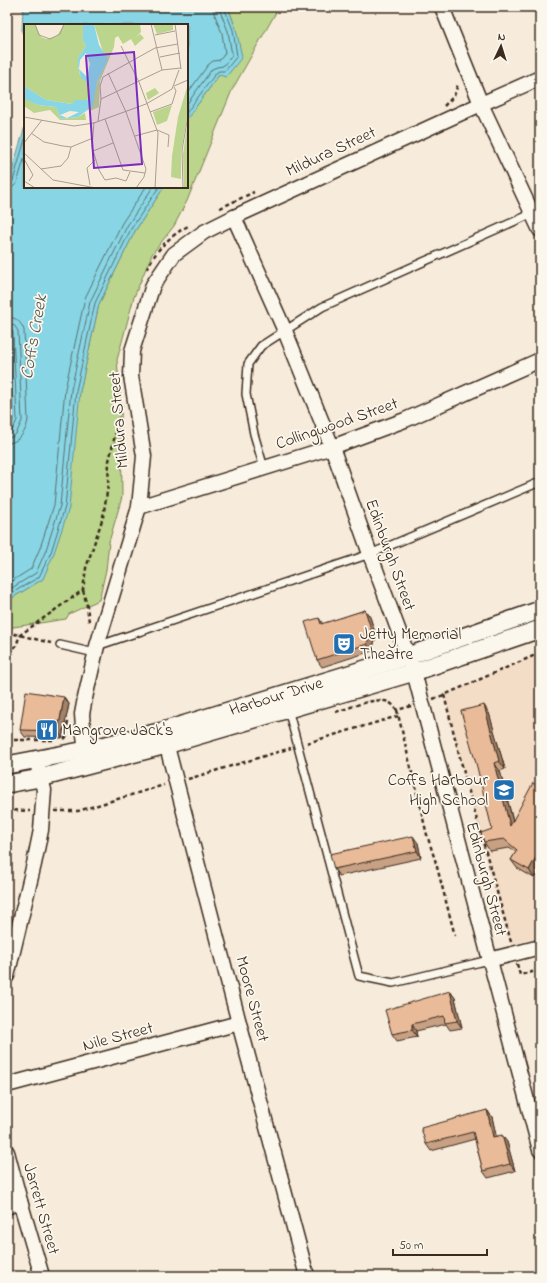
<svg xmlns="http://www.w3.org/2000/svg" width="547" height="1283" viewBox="0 0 547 1283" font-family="'Indie Flower',sans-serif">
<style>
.built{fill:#f3ddc7}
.green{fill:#bbd58c;stroke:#7b8055}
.water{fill:#88d6e5;stroke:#699195}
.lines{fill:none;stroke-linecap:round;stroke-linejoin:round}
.shore{stroke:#5a6f6e;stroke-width:1}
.service-casing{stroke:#3b2a1e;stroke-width:10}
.minor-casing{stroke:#3b2a1e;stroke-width:17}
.tertiary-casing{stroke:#3b2a1e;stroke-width:20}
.path{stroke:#3b2a1e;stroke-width:2.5;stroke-dasharray:4 3;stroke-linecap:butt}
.service{stroke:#fbf7ec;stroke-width:7}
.minor{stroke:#fbf7ec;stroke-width:14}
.tertiary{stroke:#fbf7ec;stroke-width:17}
.wall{fill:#c8a184;stroke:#3b2a1e}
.shaded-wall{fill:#a3836b;stroke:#3b2a1e}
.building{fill:#e9bb99;stroke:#3b2a1e}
.labels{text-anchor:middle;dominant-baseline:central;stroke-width:3.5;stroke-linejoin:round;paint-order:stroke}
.street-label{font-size:17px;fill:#3b2a1e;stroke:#fbf7ec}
.poi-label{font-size:17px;fill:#3b2a1e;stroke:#fbf7ec;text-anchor:start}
.water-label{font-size:18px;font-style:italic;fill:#4e5550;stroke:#fbf7ec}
.inset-road{fill:none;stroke:#ac9e8f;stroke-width:1}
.view{fill:#7b2cbf;fill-opacity:0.15;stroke:#7b2cbf;stroke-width:2}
.inset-edge{fill:none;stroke:#3b2a1e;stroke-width:2}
</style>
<rect width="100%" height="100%" fill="#f7ebdb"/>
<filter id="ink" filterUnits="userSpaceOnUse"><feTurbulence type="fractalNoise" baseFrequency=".025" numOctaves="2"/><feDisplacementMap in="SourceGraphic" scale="8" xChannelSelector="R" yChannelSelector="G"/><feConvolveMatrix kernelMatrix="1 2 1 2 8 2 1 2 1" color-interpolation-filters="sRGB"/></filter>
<g filter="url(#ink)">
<polygon class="built" points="540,653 540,937 511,945 466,781 444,695"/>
<g class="green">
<polygon points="228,7 279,7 232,90 187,201 174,226 152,254 134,297 117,360 121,406 122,497 109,542 106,570 99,600 69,614 66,619 7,628 7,601 43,579 80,391 99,304 135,231 164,187 187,187 187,119 219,75 236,29"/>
<polygon points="7,309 8,311 13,420 7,431"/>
</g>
<g class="water">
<polygon points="23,7 228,7 236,29 242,57 226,77 219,75 187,119 187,25 25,25 25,37 22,32"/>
<polygon points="25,126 25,187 164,187 135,231 99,304 80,391 69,508 54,553 43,579 7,601 7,432 13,420 8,311 7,309 7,187"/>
</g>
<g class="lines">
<g class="shore">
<polyline points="187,94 208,65 213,61 220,60 225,53 222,33 214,13 213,7"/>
<polyline points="187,104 212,69 217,67 223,66 232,55 228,31 220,11 219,7"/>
<polyline points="187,112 216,73 219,71 225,71 237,56 233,30 224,7"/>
<polyline points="7,184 10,183 13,181 25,139"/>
<polyline points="7,189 13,187 17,183 25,156"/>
<path d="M7,317C16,317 21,322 24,330L28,420C26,432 19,443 7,443"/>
<polyline points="7,323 14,325 18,331 22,421 16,434 12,437 7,437"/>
<polyline points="7,328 11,329 13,333 17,420 12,431 7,432"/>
<polyline points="7,584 31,569 40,548 54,505 65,389 85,298 122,223 146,187"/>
<polyline points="7,591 36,573 46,550 60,506 71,390 90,302 127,226 153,187"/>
<polyline points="7,596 39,577 51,552 65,507 76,391 95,303 131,229 159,187"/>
</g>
<g class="service-casing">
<g id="service">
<polyline points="264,468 254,434 246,394 248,364 261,346 322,307 540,210"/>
<polyline points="60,645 95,653"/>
<polyline points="97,646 370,554 540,482"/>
<polyline points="288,709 359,976 393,983 489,960"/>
</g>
</g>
<g class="minor-casing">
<g id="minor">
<polyline points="442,7 481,104 540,230"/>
<polyline points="234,217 285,331 332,447 370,554 414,672 540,1150"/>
<polyline points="139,507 332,447 405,420 540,360"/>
<polyline points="164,735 239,1023 307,1276"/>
<polyline points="86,750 83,728 82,714 85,698 97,646 139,507 144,456 131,376 132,351 153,285 174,254 204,232 234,217 481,104 540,78"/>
<polyline points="489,960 540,947"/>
<polyline points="7,976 34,864 41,830 44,790 36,759"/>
<polyline points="7,1085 239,1023"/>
<polyline points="7,1152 20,1201 42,1276"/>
<polyline points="7,1207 20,1201"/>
</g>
</g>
<g class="tertiary-casing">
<g id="tertiary">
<path id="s1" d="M7,765L86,750L163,731L408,656L540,610"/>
<polyline points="7,784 40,778 166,745 414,672 540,629"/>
</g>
</g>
<g class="path">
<polyline points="444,106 454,96 458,84"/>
<polyline points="220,208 254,192"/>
<path d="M147,269C156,249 171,235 190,225"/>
<polyline points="83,590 87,606 89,622"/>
<polyline points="7,632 51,643"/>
<polyline points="7,651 16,646 20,635 83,590 86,568 103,517 108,486 109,461 122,405"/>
<polyline points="433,699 444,695"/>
<polyline points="397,710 427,835 436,863 455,936"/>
<path d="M336,712C350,708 371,698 385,701C391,702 394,706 397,710L411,706"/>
<polyline points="64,739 66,737 68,721"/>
<polyline points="7,740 54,740"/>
<polyline points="307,743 398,716"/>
<polyline points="188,779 291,748"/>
<polyline points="7,810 30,811"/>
<polyline points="55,811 78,811 164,785"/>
<polyline points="511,942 466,781 444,695 540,653"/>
<polyline points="517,964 520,975 540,970"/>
</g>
<use href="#service" class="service"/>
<use href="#minor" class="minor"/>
<use href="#tertiary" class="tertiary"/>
</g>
<g class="wall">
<polygon points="365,610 370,617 376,636 372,651 322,667 317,660 319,618 323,624"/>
<polygon points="64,697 69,704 62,738 25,737 20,730"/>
<polygon points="489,713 505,769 500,771 513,821 540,787 540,868 534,878 517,868 511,860 516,852 509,848 490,851 484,842 492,829"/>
<polygon points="418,843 421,858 339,876 334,869"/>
<polygon points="450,991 455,998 462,1028 450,1030 446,1024 416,1031 417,1037 397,1041 392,1034"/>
<polygon points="487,1110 492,1117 496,1136 507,1142 515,1171 488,1178 483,1171 475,1139 431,1151 426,1144"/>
</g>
<g class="shaded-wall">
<polygon points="365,610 370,617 376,636 372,651 367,644"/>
<polygon points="64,697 69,704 62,738 58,731"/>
<polygon points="484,705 489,713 505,769 499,761"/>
<polygon points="494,763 500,771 516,834 510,826"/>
<polygon points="413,836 418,843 421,858 417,851"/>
<polygon points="540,850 540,868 534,878 529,870"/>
<polygon points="450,991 455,998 462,1028 457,1021"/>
<polygon points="412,1024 416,1031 417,1037 412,1030"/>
<polygon points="487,1110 492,1117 498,1144 493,1137"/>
<polygon points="502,1135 507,1142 515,1171 510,1164"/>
</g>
<g class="building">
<polygon points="365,610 371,629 367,644 317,660 305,622 319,618 321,624"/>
<polygon points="26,691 64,697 58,731 20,730"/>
<polygon points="484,705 499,761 494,763 510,826 533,783 540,787 540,850 529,870 511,860 517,850 504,839 484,842 481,833 492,829 477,767 461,711"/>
<polygon points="413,836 417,851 334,869 330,854"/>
<polygon points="450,991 457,1021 445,1023 444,1016 412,1024 412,1030 392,1034 385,1010"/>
<polygon points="487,1110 493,1137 502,1135 510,1164 483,1171 473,1132 426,1144 421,1128"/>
</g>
</g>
<defs>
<g id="theatre-square" transform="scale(1.15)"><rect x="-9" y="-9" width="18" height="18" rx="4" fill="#1f6fb2" stroke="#fbf7ec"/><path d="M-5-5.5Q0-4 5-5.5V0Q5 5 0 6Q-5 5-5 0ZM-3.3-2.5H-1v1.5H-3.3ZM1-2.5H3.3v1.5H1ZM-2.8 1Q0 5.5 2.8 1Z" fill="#fff"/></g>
<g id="restaurant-square" transform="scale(1.15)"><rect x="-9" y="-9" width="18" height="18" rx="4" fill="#1f6fb2" stroke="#fbf7ec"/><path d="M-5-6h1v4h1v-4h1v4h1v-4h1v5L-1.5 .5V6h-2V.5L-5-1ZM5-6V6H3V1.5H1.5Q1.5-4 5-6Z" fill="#fff"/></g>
<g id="school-square" transform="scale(1.15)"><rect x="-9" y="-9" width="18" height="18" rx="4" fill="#1f6fb2" stroke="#fbf7ec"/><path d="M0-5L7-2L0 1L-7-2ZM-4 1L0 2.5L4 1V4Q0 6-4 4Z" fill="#fff"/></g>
</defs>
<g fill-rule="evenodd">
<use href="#theatre-square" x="344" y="644"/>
<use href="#restaurant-square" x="47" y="730"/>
<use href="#school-square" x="504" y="790"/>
</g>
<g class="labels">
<g class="street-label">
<text transform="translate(331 152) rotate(-25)">Mildura Street</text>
<text transform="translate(119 420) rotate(-95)">Mildura Street</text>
<text transform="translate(337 424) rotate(-19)">Collingwood Street</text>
<text transform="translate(390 555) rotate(70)">Edinburgh Street</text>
<text stroke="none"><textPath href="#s1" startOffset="278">Harbour Drive</textPath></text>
<text transform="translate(486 879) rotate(75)">Edinburgh Street</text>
<text transform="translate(252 999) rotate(75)">Moore Street</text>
<text transform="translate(118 1037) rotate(-15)">Nile Street</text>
<text transform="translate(41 1209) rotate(74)">Jarrett Street</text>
</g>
<g class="poi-label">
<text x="360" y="634">Jetty Memorial<tspan x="360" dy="20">Theatre</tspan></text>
<text x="62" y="730">Mangrove Jack's</text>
<text x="488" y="780" text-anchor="end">Coffs Harbour<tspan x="488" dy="20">High School</tspan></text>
</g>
<g class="water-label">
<text transform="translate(35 337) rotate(-80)">Coffs Creek</text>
</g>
</g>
<g transform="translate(24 24)">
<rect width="164" height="164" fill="#f7ebdb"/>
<path d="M0,0H11L17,13L22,15L33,12L40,0H59V17L62,22L54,34V42L56,51L65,59L66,68L63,76L48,80L22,76L0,62ZM70,0H116L117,8L111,14L116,10L120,14L111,22L107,15L99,20L94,12L91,14L90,23L76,57L75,83L66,87L73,58L82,37ZM129,0H149V6L133,10ZM164,60V90L157,127V155L147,153L148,132L154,93ZM131,64L135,69L124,76L122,69ZM0,73L14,81L32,83L37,95L54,93L61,89L62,96H36L26,86L10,89L0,82ZM148,81L143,97L133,101L129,88ZM164,95V164H160L159,130Z" fill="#bbd58c"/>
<path d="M59,0H70L75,21L84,35L73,58L69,82L54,93L37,95L32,83L14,81L1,75L0,62L22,76L48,80L51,76H63L66,68L65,59L57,54L54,42V34L62,22L59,17ZM62,29L66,40L63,53L55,45L56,36ZM46,87L55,88L43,94L36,91Z" fill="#88d6e5" fill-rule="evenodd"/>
<path class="inset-road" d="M11,0L15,11L26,15L36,10L40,0M127,0L138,46M151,0L157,45M131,11L151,7M97,22L115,58L134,109L131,164M136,33L156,29M84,49L102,88L122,145L120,153L112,164M150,62L164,56M77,75L138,46L157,44M126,88L148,80L152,67L150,63M0,93L50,102L70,99L122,80L148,65L155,46M81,95L99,146L121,149M74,97L77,75L76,62L79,53L131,24L154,20M70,98L68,123L75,146L81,156L92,154M7,109L20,118L39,122L47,123L69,114M111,112L133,106L145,111L144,123M0,119L18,96M69,127L89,119M0,129L29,156L72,164M0,135L9,151L5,157M17,145L37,142L44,134L47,123M92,154L102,157L106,148M0,157L11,164M66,161L63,144L71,136M159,164L158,126L164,92"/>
<path class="view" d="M110,28L118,140L70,144L62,32Z"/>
<rect width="164" height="164" class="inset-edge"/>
</g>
<rect width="547" height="1283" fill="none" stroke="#fbf7ec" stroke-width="24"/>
<rect x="12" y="12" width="523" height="1259" fill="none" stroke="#3b2a1e" stroke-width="1.5" filter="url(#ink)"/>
<g transform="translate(501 46) rotate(4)" stroke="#fbf7ec" stroke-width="3" paint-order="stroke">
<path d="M0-3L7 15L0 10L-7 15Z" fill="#3b2a1e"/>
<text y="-6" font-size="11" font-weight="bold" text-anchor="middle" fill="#3b2a1e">N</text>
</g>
<path d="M393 1249v6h94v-6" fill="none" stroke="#3b2a1e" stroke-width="2"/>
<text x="399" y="1249" font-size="12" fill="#3b2a1e" stroke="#fbf7ec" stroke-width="3" paint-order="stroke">50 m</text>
</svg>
